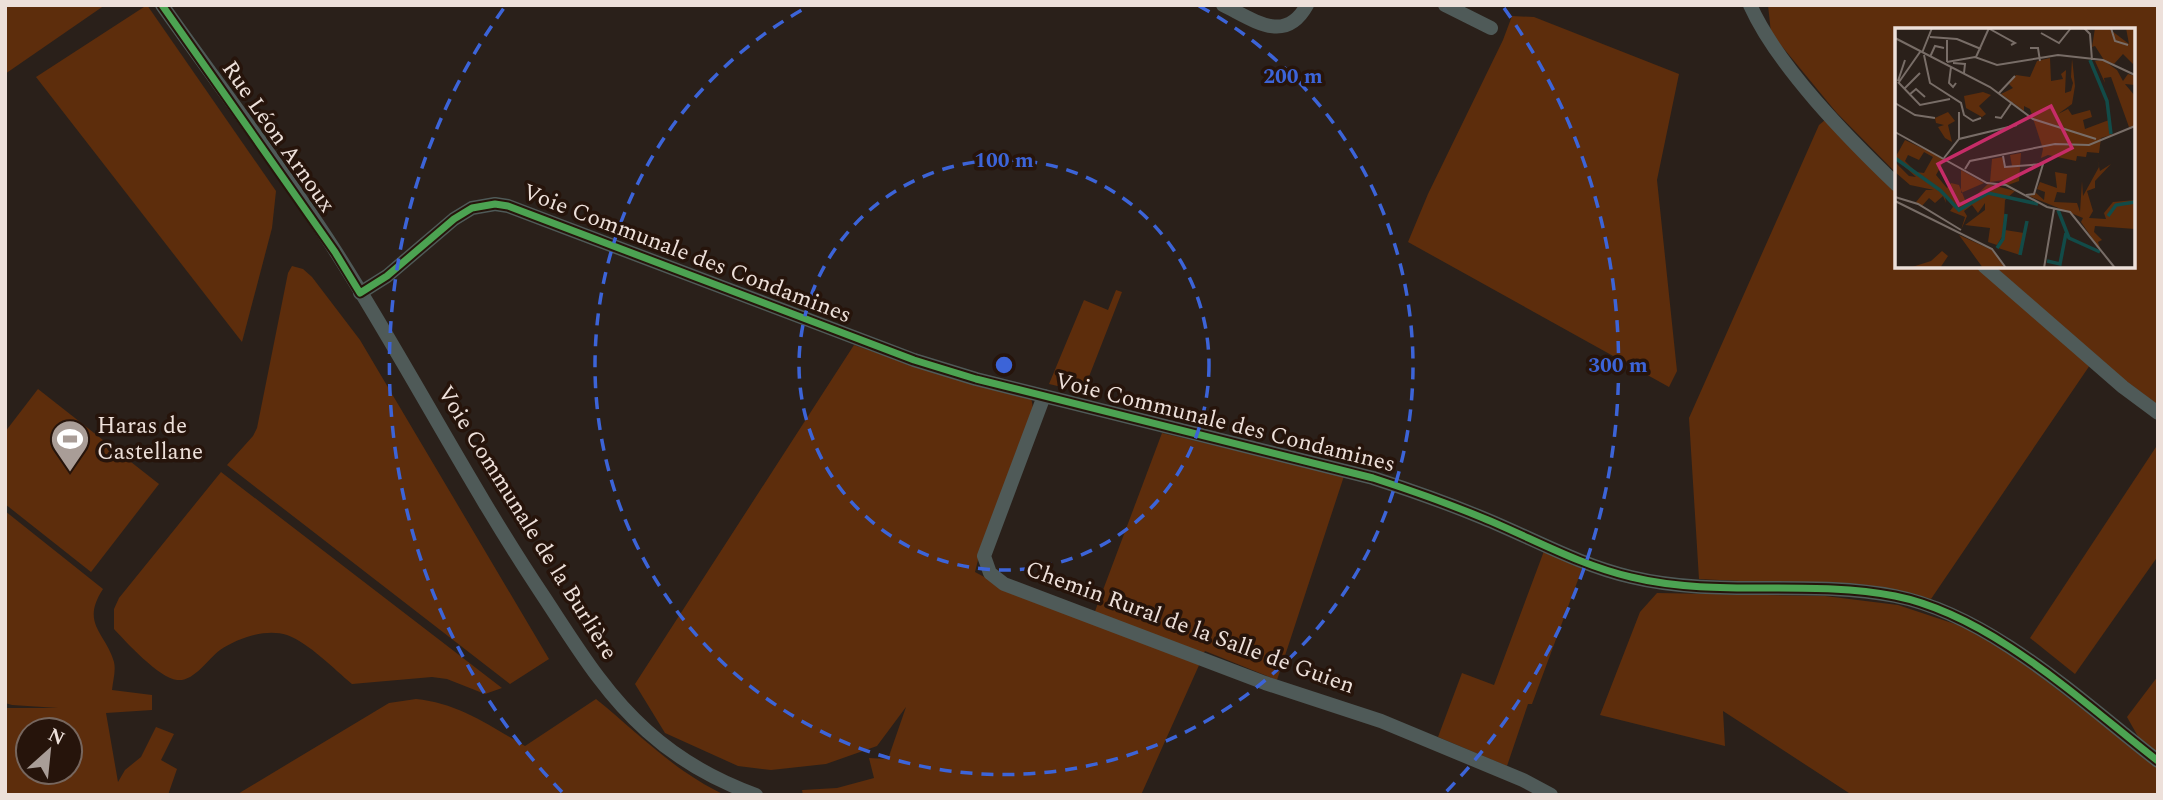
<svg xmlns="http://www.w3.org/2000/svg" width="2163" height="800" viewBox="0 0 2163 800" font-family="Spectral,serif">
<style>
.green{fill:#5d2d0c;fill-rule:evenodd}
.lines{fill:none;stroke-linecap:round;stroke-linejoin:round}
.minor{stroke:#4f5a58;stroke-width:14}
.cycleway-casing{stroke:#26140b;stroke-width:11}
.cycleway{stroke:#4ca352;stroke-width:7}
.ring{fill:none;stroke:#3c64d8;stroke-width:3.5;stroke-dasharray:12 9}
.labels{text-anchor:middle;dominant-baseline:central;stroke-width:7;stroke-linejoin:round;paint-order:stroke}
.street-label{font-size:23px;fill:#ede0da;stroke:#26140b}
.poi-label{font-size:23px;fill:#ede0da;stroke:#26140b;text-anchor:start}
.inset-river{fill:none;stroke:#124b48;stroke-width:3.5}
.inset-road{fill:none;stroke:#786d67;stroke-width:2}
.view{fill:#c62c68;fill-opacity:0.15;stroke:#c62c68;stroke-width:3.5}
.inset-edge{fill:none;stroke:#ede0da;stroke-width:3.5}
.centre{fill:#3c64d8;stroke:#26140b;stroke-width:3.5}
.ring-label{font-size:21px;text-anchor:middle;font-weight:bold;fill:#3c64d8;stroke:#26140b;stroke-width:7;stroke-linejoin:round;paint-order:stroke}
</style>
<rect width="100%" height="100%" fill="#2a201a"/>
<g class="green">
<polygon points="5,5 105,5 5,74"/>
<polygon points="147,5 276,191 272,228 242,342 36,77"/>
<polygon points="1768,5 2158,5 2158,405 2122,378 1994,266 2133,266 2133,30 1897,30 1897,174 1836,112 1771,33"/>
<polygon points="1512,16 1534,17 1679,74 1657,180 1677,371 1669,387 1408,242 1428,194 1503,40"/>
<polygon points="1825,120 1897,194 1897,266 1975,266 2090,365 1931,599 1887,588 1699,579 1689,418 1819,125"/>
<polygon points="292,266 303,269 312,277 360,340 549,659 510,684 227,465 253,436 257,428 288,273"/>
<polygon points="1116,290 1122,292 1083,392 1049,384 1084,300 1108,310"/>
<polygon points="854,345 915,366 1031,397 1033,408 980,552 975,572 1003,587 1200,663 1141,795 803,795 802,790 837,788 874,778 869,758 888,759 906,707 877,746 826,764 771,770 738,766 665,733 635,684"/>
<polygon points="38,389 159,484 91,572 5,504 5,432"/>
<polygon points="1162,433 1344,476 1277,680 1205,651 1203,654 1094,614"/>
<polygon points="2158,444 2158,556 2075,674 2030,638"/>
<path d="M221,472L502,688L485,694L447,679L432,677L352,684C334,669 309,643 287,635C266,628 238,638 220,650C208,659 194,682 177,680C159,678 126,642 114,629V609L119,598Z"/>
<path d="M5,511L103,589C80,624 106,633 114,662C116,671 113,680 112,690L152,695V710L106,713L118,782L125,770L141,757L156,727L174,734L161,760L177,769L168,795H5V708H58L12,705L5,703ZM28,730H70V772H28Z"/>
<polygon points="1544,551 1582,569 1532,704 1528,704 1507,766 1438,737 1462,673 1494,685"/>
<polygon points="1657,593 1825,596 1898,605 1964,627 2014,656 2158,767 2158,795 1852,795 1723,711 1725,746 1600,715 1640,612"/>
<polygon points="2158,676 2158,755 2140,740 2127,717"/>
<path d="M416,699C458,703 490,726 525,746L596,699C638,733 675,772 725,795H236L389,703Z"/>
</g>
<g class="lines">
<g class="minor">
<path d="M162,5C220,87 282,168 336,252C408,365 469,485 544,597C575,644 604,693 647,731C678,759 717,781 756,795"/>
<path d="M1223,5C1254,20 1285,45 1307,5"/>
<polyline points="1445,5 1491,28"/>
<path d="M1750,5C1778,67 1848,138 1897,185"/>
<polyline points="1984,266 2123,387 2158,413"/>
<path d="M360,293L387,276L454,219L472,208L495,204L508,206L914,360L976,379L1373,478C1410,490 1447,503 1483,518C1532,538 1579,565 1631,577C1717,598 1808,579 1895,596C1991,615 2082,702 2158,761"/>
<polyline points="1044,396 984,556 990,573 1004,584 1265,683 1381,721 1523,780 1551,795"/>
</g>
<g class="cycleway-casing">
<path id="cycleway" d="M162,5L335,252L360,293L387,276L454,219L472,208L495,204L508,206L914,360L976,379L1373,478C1410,490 1447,503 1483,518C1532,538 1579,565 1631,577C1717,598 1808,579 1895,596C1991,615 2082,702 2158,761"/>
</g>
<use href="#cycleway" class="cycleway"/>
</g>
<g class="ring">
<circle cx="1004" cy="365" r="205"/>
<path d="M1199 6A409 409 0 1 1 809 6"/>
<path d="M562 792A614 614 0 0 1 504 8M1504 8A614 614 0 0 1 1446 792"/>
</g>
<defs>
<g id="stadium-pin" transform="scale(2.0125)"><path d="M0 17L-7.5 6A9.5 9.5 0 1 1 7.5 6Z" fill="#a99d97" stroke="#26140b"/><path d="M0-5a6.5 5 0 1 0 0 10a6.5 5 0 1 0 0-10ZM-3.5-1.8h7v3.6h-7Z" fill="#fff"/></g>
</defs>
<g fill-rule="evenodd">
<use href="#stadium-pin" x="70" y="439"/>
</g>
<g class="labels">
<g class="street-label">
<text transform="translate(278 137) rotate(55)">Rue Léon Arnoux</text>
<text transform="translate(687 254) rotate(21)">Voie Communale des Condamines</text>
<text transform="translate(1225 423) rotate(14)">Voie Communale des Condamines</text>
<text transform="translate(527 523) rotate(58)">Voie Communale de la Burlière</text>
<text transform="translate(1190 628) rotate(20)">Chemin Rural de la Salle de Guien</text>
</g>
<g class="poi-label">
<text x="97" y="426">Haras de<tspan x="97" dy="26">Castellane</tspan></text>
</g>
</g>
<g transform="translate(1895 28)">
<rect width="240" height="240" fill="#2a201a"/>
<path d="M200,0H213L234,16L231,0H240L238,36L228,26L219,36L209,32L200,18L197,19ZM155,30L156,53L168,51L166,46L171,42L170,65L176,63L178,55L176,49L177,31L178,39H198H178L180,58L177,76L163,86L173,81L177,87L195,82L197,89L188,92L190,101L214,92L216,107L206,110L204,125L192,124L191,129L182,128L181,133L153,127L146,130L148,121L135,81L129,78V83L106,66L118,60L114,56L121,47L135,49L142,33ZM208,32L222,42L228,53L233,46L240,48V57L230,56L240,68V98L234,99L216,49L209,50L210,55L200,33ZM88,64L96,67L84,78L91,86L87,89L71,80L69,68ZM53,84L60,93L53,97L57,114L50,110L43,99L49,97L41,95L40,90ZM10,112L50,131L41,147L52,160L56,155L64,157L70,172L75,173L93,156L120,163L110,172L108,207L102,217L93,214L95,200L70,197L90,182V175L83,185L77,177L69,183L72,188L66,202L70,189L55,183L58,179L50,168L51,175L48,168L40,175L34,170L27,178L21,174L31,162H39L15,157L0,144V134L14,148L21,149L0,130ZM29,124L38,129L29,145L21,144L10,133L13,127L24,132ZM126,125L124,153L113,157L106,155L109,152L95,154L97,131L108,129L109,139L117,138L115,127ZM202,129L205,143L216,136L200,153V160L192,163L198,183L194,190L211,191L209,185L218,174L240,172V201L200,198L199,204L207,212L203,214L206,223L186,194L188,190L134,168L141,165L149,172L150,164L142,161L145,154L162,160L160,144L172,146L170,165L162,164L159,174L182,175L185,184L187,153L188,168L204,139ZM66,142L89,155L66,165ZM110,202L129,205L125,227L103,220ZM64,207L97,222L110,238L88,240ZM47,223L53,228L45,240L17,239L36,233Z" fill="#5d2d0c" fill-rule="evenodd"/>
<path class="inset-river" d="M195,32L212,73L216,106M0,130L45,162L64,182L93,165L143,176M163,182L174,210L205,224M213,188L221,177L240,174M102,220L108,211L111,186M125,227L132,193M152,233L165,236L171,205"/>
<path class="inset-road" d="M93,0L120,15L116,17M189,0L195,6L197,32M216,0L220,13L233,17M146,5L164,15L176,0M35,9L62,11L86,21M0,10L95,59L138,91L201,111M135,20H143L145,33M27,25L37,0M29,27L35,55L66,75L69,87L78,93L86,90M35,29L40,18L49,20M81,29L94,0M52,34L80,29L102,37L163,27L208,32L240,47M52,34V12M58,35L70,36L69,45M56,39L54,55L58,59L61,55M3,53L10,32M3,54L25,77L55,71M4,54L25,24M9,61L25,45M104,65L120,48M14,67L21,61L30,69M0,75L20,87L40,90M100,89L106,90L117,74M0,104L92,155L111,157L152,179L175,184L220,240M64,111V84M108,128L110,139L148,136L139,166L131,167M49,130L64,111L122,97M70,141L75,133L160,116L194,117L240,98M0,169L23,176L66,202M0,173L97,221L111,240M149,240L159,181"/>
<path class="view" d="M156,78L177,120L64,177L43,136Z"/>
<rect width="240" height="240" class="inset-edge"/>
</g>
<circle cx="1004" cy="365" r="10" class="centre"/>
<g class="ring-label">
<text x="1293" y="83">200 m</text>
<text x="1004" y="167">100 m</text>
<text x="1618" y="372">300 m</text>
</g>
<rect width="2163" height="800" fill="none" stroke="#ede0da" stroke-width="14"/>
<g transform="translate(49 751) rotate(27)"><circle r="33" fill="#26140b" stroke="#76665e" stroke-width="2"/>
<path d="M0-5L12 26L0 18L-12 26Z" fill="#a99d97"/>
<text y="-10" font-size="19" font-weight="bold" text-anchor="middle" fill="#ede0da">N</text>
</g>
</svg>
